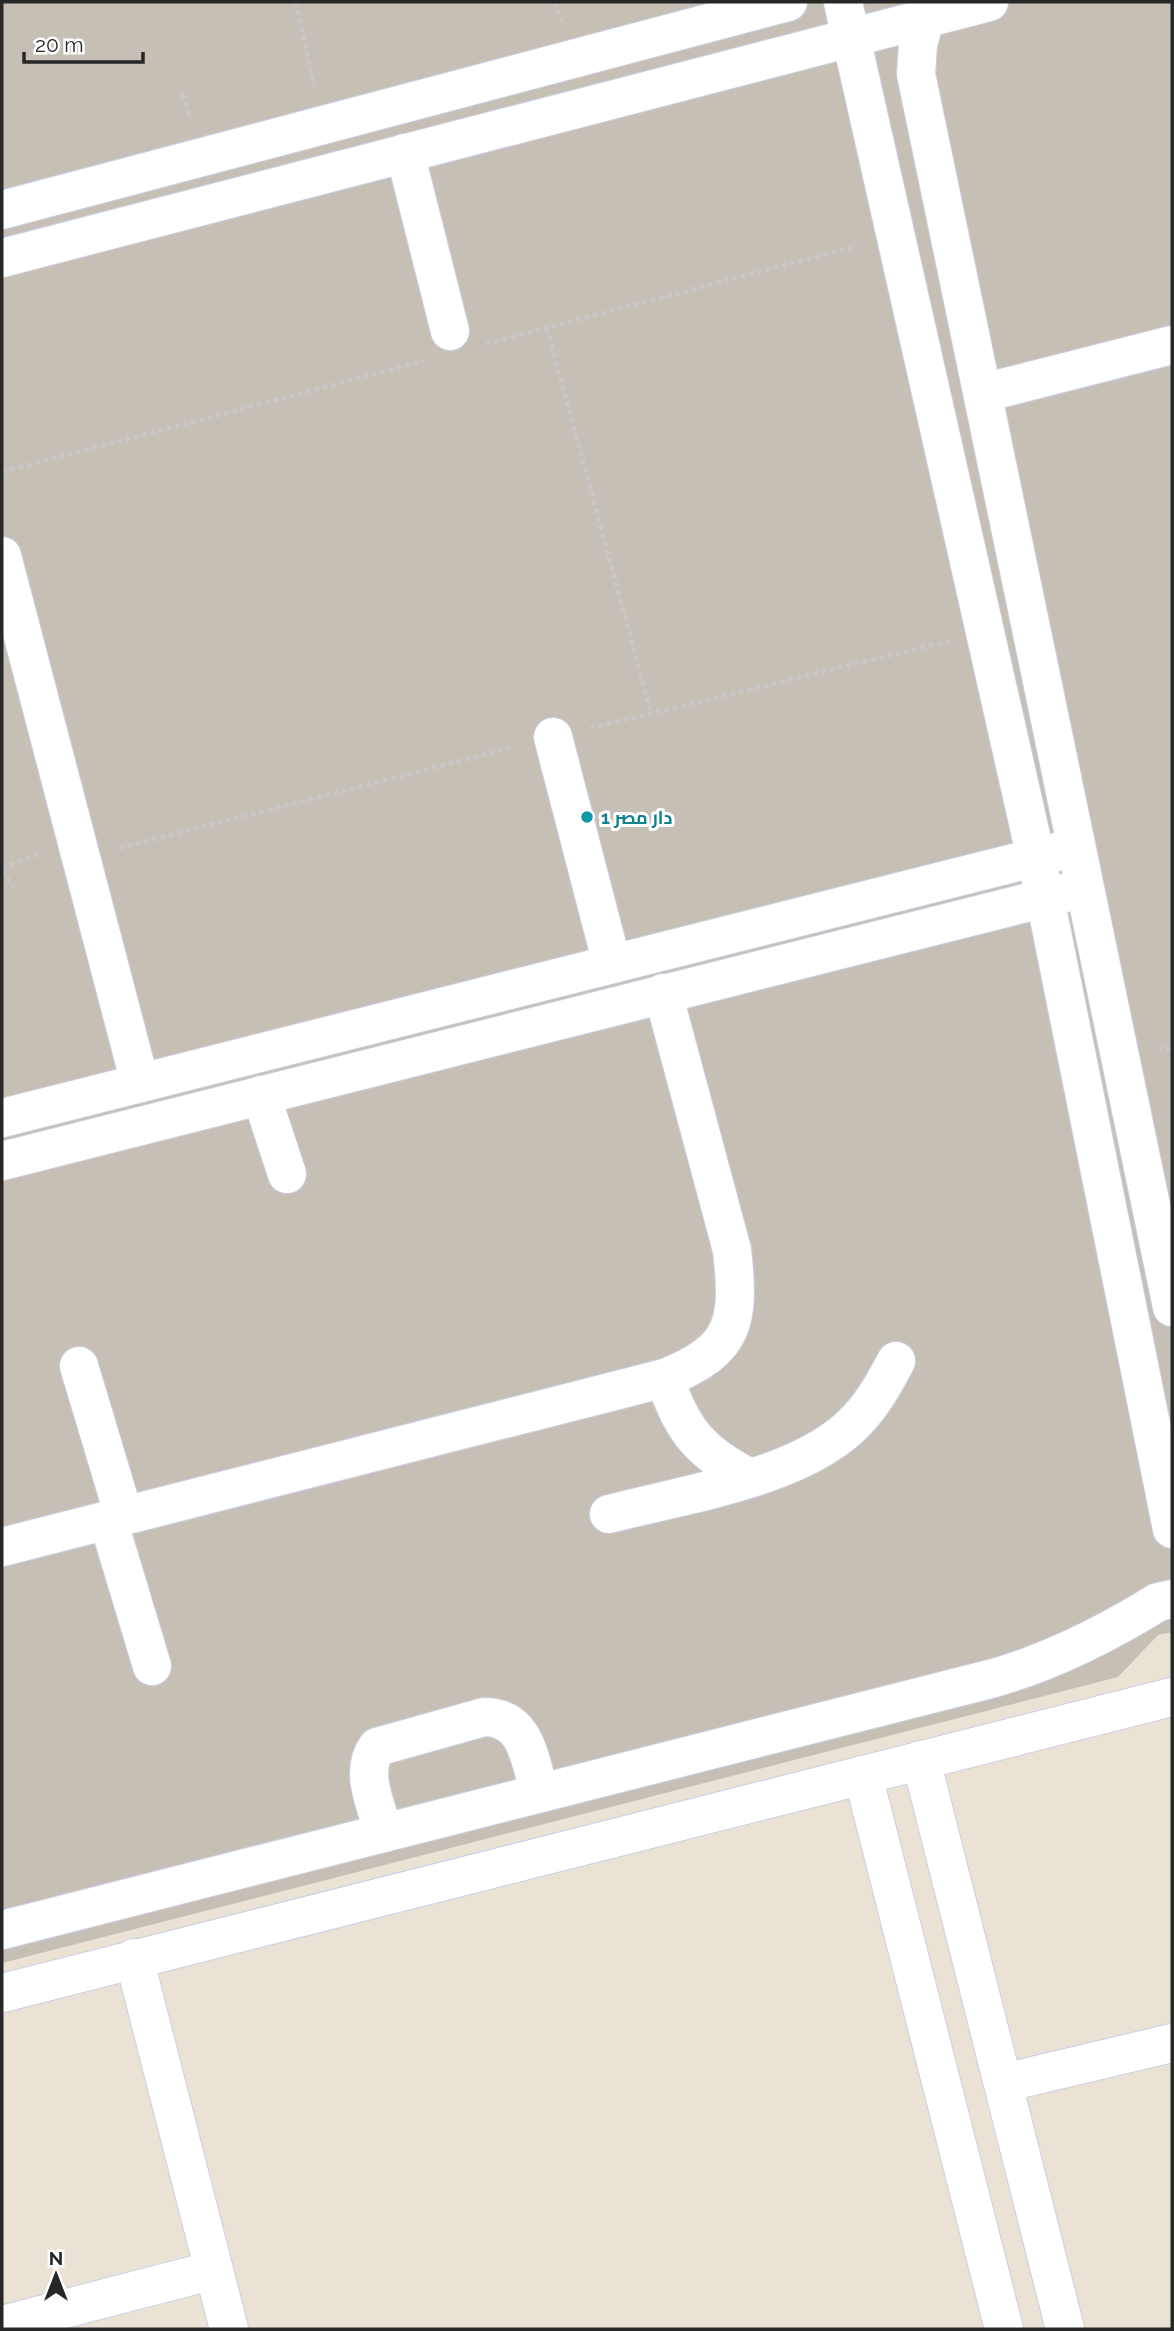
<svg xmlns="http://www.w3.org/2000/svg" width="1174" height="2331" viewBox="0 0 1174 2331" font-family="Raleway,Cairo,sans-serif">
<style>
.building{fill:#c6bfb6}
.lines{fill:none;stroke-linecap:round;stroke-linejoin:round}
.minor-casing{stroke:#ccd0e2;stroke-width:40}
.path{stroke:#c7c7c7;stroke-width:4.5;stroke-dasharray:5 3.5;stroke-linecap:butt}
.minor{stroke:#fff;stroke-width:38}
.culture-dot{fill:#0f9aa8;stroke:#fff;stroke-width:2.5}
.labels{text-anchor:middle;dominant-baseline:central;stroke-width:6;stroke-linejoin:round;paint-order:stroke}
.culture-label{font-size:18px;font-weight:bold;fill:#0d838f;stroke:#fff;text-anchor:start}
</style>
<rect width="100%" height="100%" fill="#ebe2d6"/>
<polygon class="building" points="2,2 1172,2 1172,1632 1158,1635 1118,1677 2,1963"/>
<g class="lines">
<g class="minor-casing">
<g id="minor">
<polyline points="843,2 1045,898 1172,1529"/>
<polyline points="929,2 918,45 916,74 1172,1307"/>
<polyline points="405,153 450,331"/>
<polyline points="2,210 788,2"/>
<polyline points="2,258 989,2"/>
<polyline points="983,393 1172,345"/>
<polyline points="2,556 140,1083"/>
<polyline points="553,737 612,964"/>
<polyline points="261,1095 287,1174"/>
<polyline points="2,1118 1061,851"/>
<polyline points="2,1161 1069,892"/>
<polyline points="79,1366 124,1516"/>
<path d="M665,1378C681,1430 701,1453 750,1478"/>
<path d="M609,1514C684,1494 805,1478 858,1419C874,1402 885,1382 896,1361"/>
<polyline points="108,1520 152,1666"/>
<path d="M2,1547L665,1378C736,1350 740,1321 732,1250L663,993"/>
<polyline points="921,1760 1065,2329"/>
<polyline points="863,1775 1004,2329"/>
<path d="M384,1833C376,1805 359,1772 377,1747L484,1717C527,1717 529,1759 540,1793"/>
<path d="M2,1930L994,1678C1053,1661 1105,1635 1158,1602L1172,1599"/>
<polyline points="134,1958 229,2329"/>
<polyline points="2,1993 1172,1697"/>
<polyline points="1003,2083 1172,2043"/>
<polyline points="2,2325 214,2270"/>
</g>
</g>
<g class="path">
<polyline points="296,2 314,86"/>
<polyline points="556,2 561,21"/>
<polyline points="182,94 191,119"/>
<polyline points="547,328 651,713"/>
<polyline points="486,344 857,246"/>
<polyline points="2,472 424,361"/>
<polyline points="590,728 949,641"/>
<polyline points="119,848 514,747"/>
<polyline points="2,868 39,854"/>
<polyline points="2,871 13,887"/>
<polyline points="1158,1048 1172,1049"/>
</g>
<use href="#minor" class="minor"/>
</g>
<circle class="culture-dot" cx="587" cy="817" r="7"/>
<g class="labels">
<g class="culture-label">
<text x="601" y="817">دار مصر 1</text>
</g>
</g>
<rect width="1174" height="2331" fill="none" stroke="#272727" stroke-width="7"/>
<g transform="translate(56 2275)" stroke="#ffffff" stroke-width="5" paint-order="stroke">
<path d="M0-5L12 26L0 18L-12 26Z" fill="#272727"/>
<text y="-10" font-size="19" font-weight="bold" text-anchor="middle" fill="#272727">N</text>
</g>
<path d="M24 52v10h119v-10" fill="none" stroke="#272727" stroke-width="3.5"/>
<text x="35" y="52" font-size="21" fill="#272727" stroke="#ffffff" stroke-width="5" paint-order="stroke">20 m</text>
</svg>
